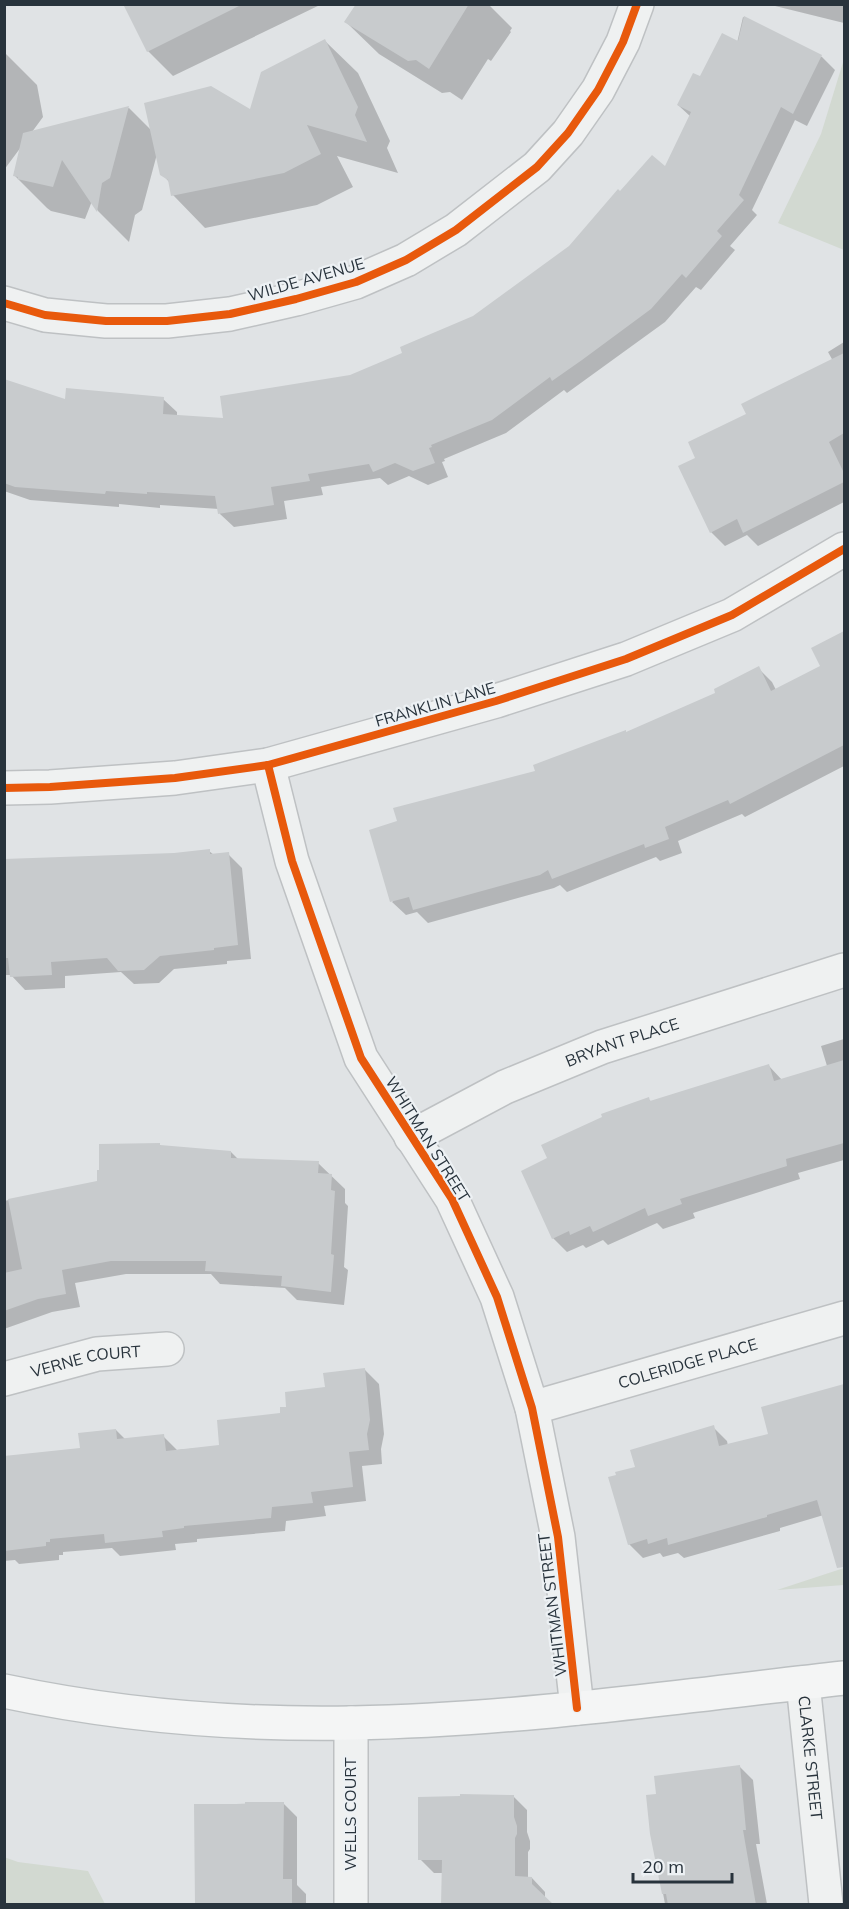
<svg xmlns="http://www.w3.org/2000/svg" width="849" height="1909" viewBox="0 0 849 1909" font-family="Mulish,sans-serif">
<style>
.green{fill:#d2d9d1}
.shadow{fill:#0003}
.building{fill:#c8cbcd}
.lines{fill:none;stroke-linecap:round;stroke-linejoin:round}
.minor-casing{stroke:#bec1c3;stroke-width:36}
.major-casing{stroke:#bcc0c2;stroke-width:36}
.minor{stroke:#eff1f1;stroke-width:33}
.major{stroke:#f4f5f5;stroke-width:33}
.cycleway-casing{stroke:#edf1f4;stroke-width:11}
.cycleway{stroke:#e8590c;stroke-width:8}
.labels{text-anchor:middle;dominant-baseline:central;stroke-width:4.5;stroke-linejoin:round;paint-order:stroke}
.street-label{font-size:16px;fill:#28333c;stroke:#edf1f4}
</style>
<rect width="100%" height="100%" fill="#e0e3e5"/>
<g class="green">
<polygon points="844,59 844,250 778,223 821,134"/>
<polygon points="844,1568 844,1585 777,1590"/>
<polygon points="4,1857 18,1862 88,1871 105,1904 5,1904"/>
</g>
<g class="shadow">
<polygon points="125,4 322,4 173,76 148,51"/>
<polygon points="358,4 488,4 512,28 510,31 511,32 491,61 488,59 462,100 450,92 442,93 379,54 346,22"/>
<polygon points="767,4 844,4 844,23"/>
<polygon points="743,17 822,57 835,70 807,126 795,120 752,210 757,215 730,246 735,250 701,290 696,287 665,322 567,393 564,390 506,433 444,459 445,461 442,462 448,477 428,485 409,476 388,485 380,478 321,487 323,495 284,501 287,519 234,527 220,514 219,509 160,505 160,508 119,504 119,507 30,500 4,491 4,381 66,401 163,399 177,412 177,417 225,419 350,376 404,353 474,318 570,247 620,193 665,169 691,117 678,105 701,78 737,43"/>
<polygon points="325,41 358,73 390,141 387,148 398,173 337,156 353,187 317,205 205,228 173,195 170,183 162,174 157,154 142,210 135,215 129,242 98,211 92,201 85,219 51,211 47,208 14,175 21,147 4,170 4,52 37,85 43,117 32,132 129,108 152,131 250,111"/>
<polygon points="844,342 844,502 758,546 747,535 725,546 711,532 697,458 748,415 833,361 828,352"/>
<polygon points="844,633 844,766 745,817 742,814 678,841 682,853 660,861 656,857 567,892 560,885 554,888 428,923 417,912 406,915 392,902 537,772 717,693 758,668 772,682 776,690 822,667 813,648"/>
<polygon points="209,851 214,855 228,854 242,868 251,959 227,961 227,964 174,969 159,983 134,984 121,972 65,976 65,988 25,990 11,975 4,975 4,861 174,854"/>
<polygon points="844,1039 844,1160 798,1173 800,1179 693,1213 695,1218 663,1229 657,1223 608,1245 603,1240 586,1248 583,1245 567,1252 553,1238 549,1159 648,1099 652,1102 769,1066 782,1080 827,1066 821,1046"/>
<polygon points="160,1145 162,1147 231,1152 238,1159 318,1163 345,1189 345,1203 348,1206 344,1267 348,1270 344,1305 297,1300 285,1288 220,1284 211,1274 126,1274 75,1283 80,1307 52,1312 4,1329 4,1201 98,1182"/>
<polygon points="365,1370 379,1384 384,1434 381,1449 382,1464 362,1466 366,1501 324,1506 326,1516 286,1521 285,1531 197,1539 197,1542 175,1544 176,1550 120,1556 112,1548 63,1552 63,1555 59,1555 59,1560 19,1564 15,1560 4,1561 4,1472 81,1449 116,1430 125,1439 163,1436 177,1450 221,1446 282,1415 288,1408"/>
<polygon points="844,1385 844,1520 836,1523 827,1514 780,1528 780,1531 684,1558 678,1553 663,1557 660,1553 643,1558 629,1544 637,1468 713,1427 727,1441 728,1446 770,1435 763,1408"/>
<polygon points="739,1766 753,1780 760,1844 756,1844 767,1904 665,1904 652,1834 658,1795"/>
<polygon points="513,1796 527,1810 527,1832 530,1841 530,1849 528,1852 528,1878 532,1878 545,1892 545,1899 443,1873 434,1873 420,1859"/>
<polygon points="283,1803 297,1817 297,1885 306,1894 306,1904 197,1904 196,1805"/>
</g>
<g class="building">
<polygon points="123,4 243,4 147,52"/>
<polygon points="356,4 469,4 429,69 416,60 408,61 344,22"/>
<polygon points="744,16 822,55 793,114 781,107 739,195 744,200 717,231 722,236 686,278 682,274 651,309 582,360 552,381 550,377 492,420 431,445 432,447 429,448 435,463 413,471 395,463 373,472 369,464 308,474 310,481 271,487 274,505 218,514 215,496 147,492 147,494 106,491 105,494 15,487 4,483 4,379 65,399 66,388 164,397 163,414 223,418 220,396 350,375 402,353 400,347 473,316 569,246 618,189 620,191 652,155 665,166 691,112 677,105 693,73 700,76 722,33 738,41"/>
<polygon points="325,39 358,107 355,115 367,142 307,125 321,154 284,173 171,196 168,180 160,175 144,103 211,86 250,109 261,72"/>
<polygon points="129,106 110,178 102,183 97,212 62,160 53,187 17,179 18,177 13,176 23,133"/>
<polygon points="844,353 844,433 829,442 844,473 844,482 743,533 737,519 710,533 678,466 695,458 688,442 746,414 741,404"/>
<polygon points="844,631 844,745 730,804 728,800 665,827 669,839 645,848 644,844 552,879 548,870 540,875 413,910 409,897 390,902 369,830 397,821 393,808 535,771 533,765 626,730 626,732 715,693 714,689 759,666 771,691 820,666 811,648"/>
<polygon points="210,849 210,854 229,852 238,945 214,948 214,950 160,956 144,970 118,971 107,958 51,962 52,975 10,977 8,958 4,958 4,859 174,853"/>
<polygon points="844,1060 844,1143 786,1159 787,1166 680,1199 682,1204 648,1216 645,1208 593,1232 590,1226 570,1235 569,1231 552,1239 521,1171 547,1158 541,1145 602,1117 601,1114 649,1097 650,1101 769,1064 774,1081"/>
<polygon points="160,1143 160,1145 231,1151 231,1158 319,1161 318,1173 332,1174 331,1190 335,1191 331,1254 334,1255 331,1292 281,1286 282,1276 205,1271 206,1261 111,1261 62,1270 66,1294 38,1299 4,1311 4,1273 22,1269 8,1199 97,1181 97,1170 99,1170 99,1144"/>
<polygon points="365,1368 370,1420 367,1434 369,1450 349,1452 353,1487 311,1492 313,1503 272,1507 271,1518 184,1526 184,1528 162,1531 163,1537 105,1543 104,1534 50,1539 50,1542 46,1542 46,1546 4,1551 4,1456 80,1448 78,1433 116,1429 117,1439 164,1434 166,1451 219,1445 217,1420 280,1413 280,1407 286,1407 285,1392 325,1387 323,1373"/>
<polygon points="844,1384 844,1567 837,1568 817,1500 767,1515 767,1517 668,1545 667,1538 648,1544 647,1539 628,1545 608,1477 616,1475 615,1472 635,1467 630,1450 714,1425 719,1446 768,1434 761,1407"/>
<polygon points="740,1765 746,1830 743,1830 756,1905 668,1905 666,1894 662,1894 650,1834 646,1795 656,1794 654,1776"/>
<polygon points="460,1794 514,1795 514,1817 517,1826 517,1834 515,1838 515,1876 532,1877 532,1884 554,1905 441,1905 442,1860 418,1860 418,1797 460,1796"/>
<polygon points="245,1802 284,1802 283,1879 292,1879 292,1905 195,1905 194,1804 245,1804"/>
</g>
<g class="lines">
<g class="minor-casing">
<g id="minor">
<polyline points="4,303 45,315 106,321 167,321 230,314 296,299 356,282 406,260 456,230 537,167 568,133 598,90 623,42 637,4"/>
<polyline points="268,765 292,861 361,1058 452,1199 497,1297 532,1408 558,1537 577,1708"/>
<polyline points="4,788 50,787 175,778 268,765 496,701 626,659 732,615 844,549"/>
<path id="s1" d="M411,1137L505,1087L602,1047L844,970"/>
<path id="s2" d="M4,1379L97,1354L167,1349"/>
<path id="s3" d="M532,1408L844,1318"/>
<path id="s4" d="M803,1683L826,1904"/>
<polyline points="351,1904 351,1723"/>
</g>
</g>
<g class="major-casing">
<path id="major" d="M4,1691C117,1715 236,1725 352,1723C517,1720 681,1696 844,1678"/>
</g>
<use href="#minor" class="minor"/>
<use href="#major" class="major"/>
<g class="cycleway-casing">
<g id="cycleway">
<polyline points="4,303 45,315 106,321 167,321 230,314 296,299 356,282 406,260 456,230 537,167 568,133 598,90 623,42 637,4"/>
<polyline points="268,765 292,861 361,1058 452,1199 497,1297 532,1408 558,1537 577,1708"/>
<polyline points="4,788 50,787 175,778 268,765 496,701 626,659 732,615 844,549"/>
</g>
</g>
<use href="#cycleway" class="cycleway"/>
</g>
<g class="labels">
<g class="street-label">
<text transform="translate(306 279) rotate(-16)">WILDE AVENUE</text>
<text transform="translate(435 704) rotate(-16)">FRANKLIN LANE</text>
<text stroke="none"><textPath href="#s1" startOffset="232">BRYANT PLACE</textPath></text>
<text transform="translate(428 1139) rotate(58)">WHITMAN STREET</text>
<text stroke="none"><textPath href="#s2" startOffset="84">VERNE COURT</textPath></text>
<text stroke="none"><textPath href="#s3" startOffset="162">COLERIDGE PLACE</textPath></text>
<text transform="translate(552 1605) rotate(-97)">WHITMAN STREET</text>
<text stroke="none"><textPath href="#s4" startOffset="75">CLARKE STREET</textPath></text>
<text transform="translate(350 1814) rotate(-90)">WELLS COURT</text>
</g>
</g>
<rect width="849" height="1909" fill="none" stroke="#28333c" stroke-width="12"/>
<path d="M633 1873v9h99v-9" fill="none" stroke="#28333c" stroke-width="3"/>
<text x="642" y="1873" font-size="18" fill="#28333c" stroke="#edf1f4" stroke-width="4.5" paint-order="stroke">20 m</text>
</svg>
